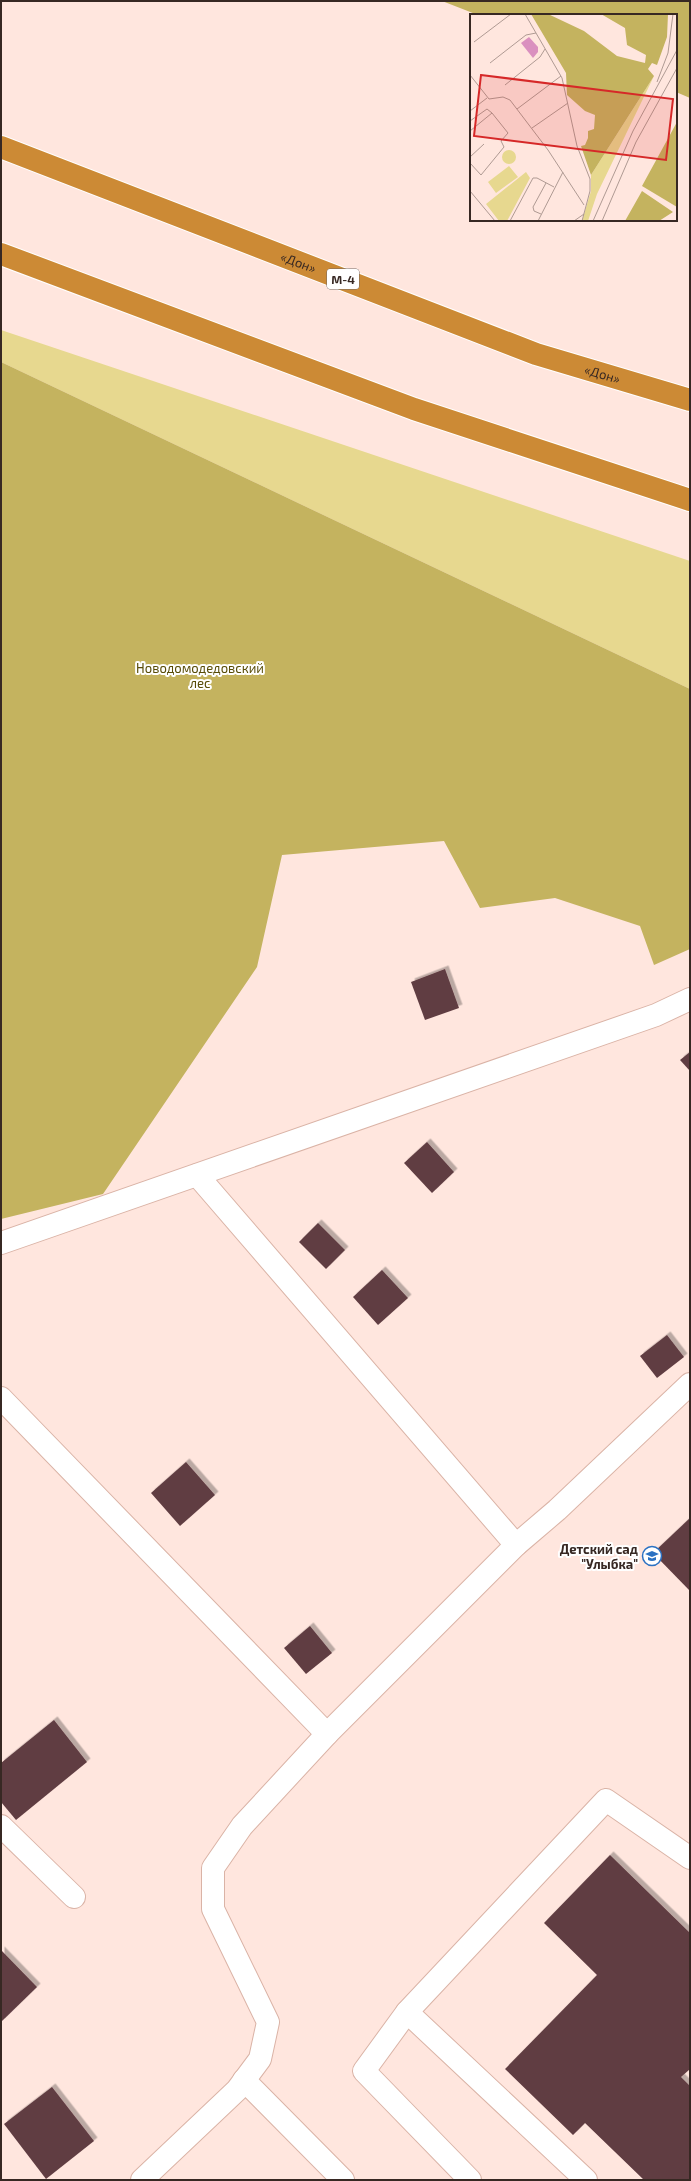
<svg xmlns="http://www.w3.org/2000/svg" width="691" height="2181" viewBox="0 0 691 2181" font-family="'Exo 2',sans-serif">
<style>
.green{fill:#e7d88f}
.forest{fill:#c4b35f}
.building{fill:#603d42;filter:url(#shadow)}
.lines{fill:none;stroke-linecap:round;stroke-linejoin:round}
.minor-casing{stroke:#dab3a6;stroke-width:24}
.highway-casing{stroke:#fff;stroke-width:24}
.minor{stroke:#fff;stroke-width:22}
.highway{stroke:#cc8a35;stroke-width:22}
.labels{text-anchor:middle;dominant-baseline:central;stroke-width:4;stroke-linejoin:round;paint-order:stroke}
.shield{fill:#fff;stroke:#736865;stroke-width:1}
.shield-label{font-size:12px;font-weight:bold;fill:#372823}
.street-label{font-size:13px;fill:#372823;stroke:#fff}
.park-label{font-size:13px;fill:#574b06;stroke:#fff}
.poi-label{font-size:13px;font-weight:bold;fill:#372823;stroke:#fff;text-anchor:end}
.inset-road{fill:none;stroke:#af9a93;stroke-width:1}
.view{fill:#d62828;fill-opacity:0.15;stroke:#d62828;stroke-width:2}
.inset-edge{fill:none;stroke:#372823;stroke-width:2}
</style>
<defs>
<filter id="shadow"><feDropShadow dx="3.5" dy="-3.5" stdDeviation="0" flood-color="#0004"/></filter>
</defs>
<rect width="100%" height="100%" fill="#ffe6de"/>
<polygon class="green" points="1,330 690,561 690,689 1,362"/>
<g class="forest">
<polygon points="442,1 690,1 690,98 676,92 676,15 478,15"/>
<polygon points="1,362 690,689 690,949 654,965 640,926 555,898 480,908 444,841 282,855 257,967 103,1194 1,1219"/>
</g>
<g class="building">
<polygon points="445,969 459,1008 425,1020 411,982"/>
<polygon points="690,1052 690,1071 680,1060"/>
<polygon points="427,1142 454,1172 432,1193 404,1163"/>
<polygon points="318,1223 345,1250 326,1269 299,1242"/>
<polygon points="382,1270 408,1298 378,1325 353,1297"/>
<polygon points="667,1335 684,1357 657,1378 640,1356"/>
<polygon points="186,1462 215,1495 180,1526 151,1493"/>
<polygon points="690,1518 690,1591 653,1553"/>
<polygon points="310,1626 332,1653 306,1674 284,1648"/>
<polygon points="54,1720 87,1762 16,1820 1,1802 1,1763"/>
<polygon points="610,1855 690,1933 690,2069 681,2077 690,2086 690,2180 644,2180 585,2123 573,2135 505,2069 597,1975 544,1923"/>
<polygon points="1,1950 37,1987 1,2022"/>
<polygon points="52,2087 94,2141 46,2179 4,2124"/>
</g>
<g class="lines">
<g class="minor-casing">
<g id="minor">
<polyline points="197,1175 516,1545"/>
<polyline points="1,1243 656,1015 690,999"/>
<polyline points="1,1398 327,1734"/>
<polyline points="1,1826 74,1897"/>
<polyline points="407,2012 364,2071 470,2180"/>
<polyline points="244,2080 343,2180"/>
<polyline points="142,2180 237,2090 260,2059 268,2022 213,1909 213,1868 242,1826 327,1734 516,1545 557,1510 690,1384"/>
<polyline points="586,2180 407,2012 606,1800 690,1858"/>
</g>
</g>
<g class="highway-casing">
<g id="highway">
<path id="s1" d="M1,147L536,354L690,400"/>
<polyline points="1,254 414,409 690,500"/>
</g>
</g>
<use href="#minor" class="minor"/>
<use href="#highway" class="highway"/>
</g>
<defs>
<g id="school-ring" transform="scale(1)"><circle r="9.5" fill="#fff" stroke="#2b71c2" stroke-width="1.5"/><path d="M0-5L7-2L0 1L-7-2ZM-4 1L0 2.5L4 1V4Q0 6-4 4Z" fill="#2b71c2"/></g>
</defs>
<g fill-rule="evenodd">
<use href="#school-ring" x="652" y="1556"/>
</g>
<g class="labels">
<rect class="shield" x="327" y="269" width="32" height="20" rx="3"/>
<g class="shield-label">
<text x="343" y="279">М-4</text>
</g>
<g class="street-label">
<text stroke="none"><textPath href="#s1" startOffset="319">«Дон»</textPath></text>
<text stroke="none"><textPath href="#s1" startOffset="643">«Дон»</textPath></text>
</g>
<g class="park-label">
<text x="200" y="668">Новодомодедовский<tspan x="200" dy="15">лес</tspan></text>
</g>
<g class="poi-label">
<text x="638" y="1549">Детский сад<tspan x="638" dy="15">"Улыбка"</tspan></text>
</g>
</g>
<g transform="translate(470 14)">
<rect width="207" height="207" fill="#ffe6de"/>
<path d="M184,62L127,180L118,207H112L121,177V161ZM32 143a7 7 0 1 1 14 0a7 7 0 1 1-14 0ZM39,152L48,163L26,179L18,168ZM56,158L60,164L37,207H29L16,190Z" fill="#e7d88f"/>
<path d="M61,0H78L114,17L147,42L175,49L176,41L157,31L155,14L131,0H198L197,23L187,51L182,49L178,55L184,62L121,161L111,132L115,131L118,124V117L124,115L125,101L115,97L97,81L96,59ZM207,108V193L172,172ZM172,177L203,198L189,207H155Z" fill="#c4b35f"/>
<path d="M59,23L68,33V38L63,44L51,29Z" fill="#da90bf"/>
<path class="inset-road" d="M55,0L92,64L107,132L120,165V177L112,207M4,28L41,0M20,49L56,21L66,19M0,61L19,85L33,83L40,86L78,136L114,191M187,68L198,39L203,0M35,71L70,43L75,35M47,95L91,62M0,97L17,84M0,107L17,95L22,99M62,114L98,89M0,117L22,99L38,119L31,127L34,133L11,161L0,149M0,143L14,130M0,177L25,207M71,200L64,197L63,193L76,169M40,207L63,164H67L84,173M68,207L93,158M104,207L114,200M123,207L163,117L207,36M132,207L166,128L207,54"/>
<path class="view" d="M11,61L203,85L196,146L4,122Z"/>
<rect width="207" height="207" class="inset-edge"/>
</g>
<rect width="691" height="2181" fill="none" stroke="#372823" stroke-width="4"/>
</svg>
